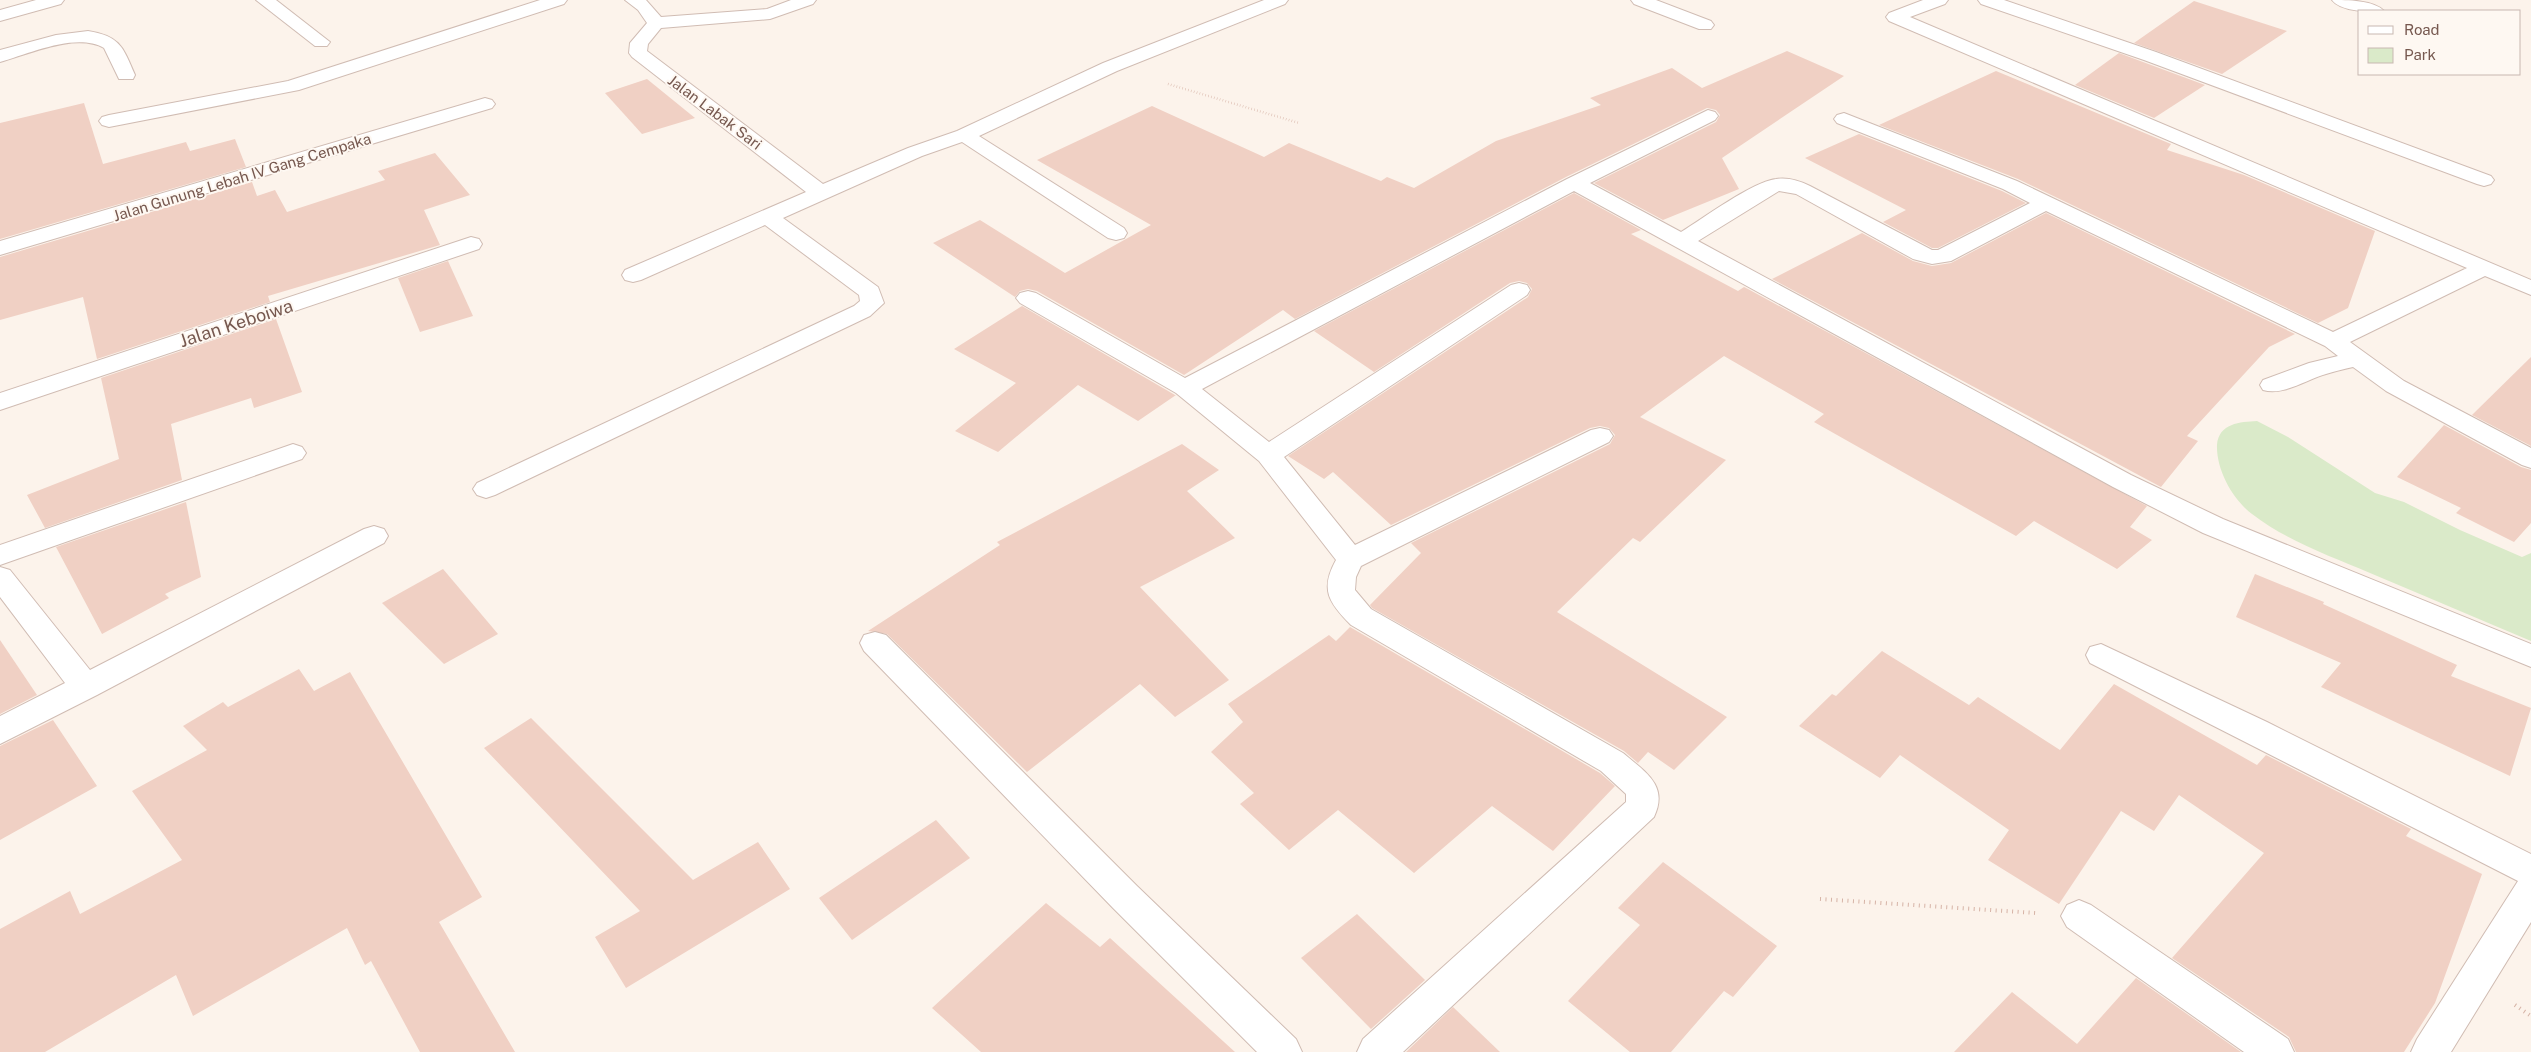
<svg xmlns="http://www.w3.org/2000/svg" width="2531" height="1052" viewBox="0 0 2531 1052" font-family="'Public Sans',sans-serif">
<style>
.green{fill:#daeac9}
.building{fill:#f0d0c4}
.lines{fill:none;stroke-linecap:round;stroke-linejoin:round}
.service-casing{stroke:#d0bcb3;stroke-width:2}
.minor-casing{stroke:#d0bcb3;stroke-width:2}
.path-far1{stroke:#d6b3a6;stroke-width:2.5;stroke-dasharray:0.5 2.5;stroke-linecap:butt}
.path{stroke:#d6b3a6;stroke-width:4;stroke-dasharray:1 4.5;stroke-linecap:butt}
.service{fill:#fff;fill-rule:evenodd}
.minor{fill:#fff;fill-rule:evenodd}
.labels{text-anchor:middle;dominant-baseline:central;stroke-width:4;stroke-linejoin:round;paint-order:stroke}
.far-street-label{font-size:15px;fill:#76584f;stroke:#fef8f2}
.street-label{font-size:18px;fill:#76584f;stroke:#fef8f2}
</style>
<rect width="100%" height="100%" fill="#fcf3eb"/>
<path class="green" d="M2257,421L2288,437L2375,493L2404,502L2460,530L2522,557L2531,553V641C2477,618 2424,596 2370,573C2330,556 2287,541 2252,514C2233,500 2216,470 2217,445C2219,423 2240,422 2257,421Z"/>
<g class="building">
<polygon points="2194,1 2231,13 2287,31 2222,74 2134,43"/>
<polygon points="1787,51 1844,76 1722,158 1739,189 1663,220 1594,183 1716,122 1720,115 1716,110 1707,108 1566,177 1295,319 1283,310 1184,375 1037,291 1028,289 1020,291 1015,297 933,243 980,220 1065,273 1151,225 1037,160 1152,106 1264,157 1289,143 1381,181 1387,177 1414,188 1496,141 1601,105 1590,98 1672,68 1702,88"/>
<polygon points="2119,53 2143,62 2205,85 2154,118 2075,85"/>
<polygon points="1996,71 2171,144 2167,150 2244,175 2375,231 2348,308 2318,323 2018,179 1879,125"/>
<polygon points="647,79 695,118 642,134 605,93"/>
<polygon points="84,103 103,164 186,142 190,151 235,139 246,167 0,239 0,123"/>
<polygon points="1859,134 2002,191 2026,203 1938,248 1932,248 1883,222 1906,210 1805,158"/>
<polygon points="435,153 470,195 424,210 440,245 268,296 270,302 97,359 83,297 0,320 0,257 252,182 257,196 275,190 287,212 385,180 378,171"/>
<polygon points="1574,193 1641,230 1631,234 1738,291 1744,287 1748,289 2147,506 2130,527 2152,540 2117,569 2034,521 2016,536 1814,422 1824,414 1724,356 1640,417 1726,460 1640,542 1633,538 1557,612 1727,717 1674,770 1648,752 1638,763 1624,751 1372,608 1370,605 1421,553 1411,543 1610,444 1615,435 1609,428 1600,426 1590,428 1391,525 1333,472 1324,479 1288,456 1528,297 1532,289 1527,283 1519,281 1510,283 1374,372 1314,331"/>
<polygon points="2046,213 2295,334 2269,347 2187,436 2198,441 2161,487 1772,279 1862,233 1913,261 1932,266 1951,263"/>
<polygon points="448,261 473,316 420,332 398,278"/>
<polygon points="1022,306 1175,395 1176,395 1138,421 1078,385 998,452 955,431 1016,383 954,349"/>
<polygon points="276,319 302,392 254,408 251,398 171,424 182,480 45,528 27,495 119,459 101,378"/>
<polygon points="2531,357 2531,446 2472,415"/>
<polygon points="2444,425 2521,467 2531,470 2531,523 2514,542 2456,513 2461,508 2397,477"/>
<polygon points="1182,444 1219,470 1187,491 1235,538 1140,587 1229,680 1175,717 1140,684 1027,772 887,634 868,631 1000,545 997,542"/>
<polygon points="186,502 201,577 165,594 169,598 102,634 56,547"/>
<polygon points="443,569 498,634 444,664 382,603"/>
<polygon points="2255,574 2324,602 2323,604 2457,665 2451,676 2531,708 2510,776 2321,687 2341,663 2236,617"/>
<polygon points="1350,627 1600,773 1615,786 1553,851 1492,806 1414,873 1338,810 1289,850 1240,804 1254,793 1211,752 1243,722 1228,704 1329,635 1336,641"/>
<polygon points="0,640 37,695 0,714"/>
<polygon points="1882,651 1969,705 1978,697 2060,750 2114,684 2257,765 2266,755 2411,829 2406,836 2482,874 2435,1003 2404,1052 2296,1052 2289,1037 2172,958 2264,853 2179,795 2154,831 2121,811 2059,904 1988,860 2009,830 1900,755 1880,778 1799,726 1832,694 1836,696"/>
<polygon points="299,669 314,691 350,672 482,897 439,922 515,1052 420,1052 371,961 365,965 347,928 193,1016 176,975 45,1052 0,1052 0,929 70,891 80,914 182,860 132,791 207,750 183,726 223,702 228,707"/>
<polygon points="531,718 693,880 758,842 790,889 626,988 595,937 640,911 484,748"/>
<polygon points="53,720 97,786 0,840 0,746"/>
<polygon points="936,820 970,858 852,940 819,898"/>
<polygon points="1663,862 1777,946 1733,997 1724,991 1671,1052 1630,1052 1568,1001 1640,925 1618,908"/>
<polygon points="1046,903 1100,947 1110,938 1235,1052 981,1052 932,1008"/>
<polygon points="1357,914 1425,980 1371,1029 1301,958"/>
<polygon points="2136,978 2241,1052 1954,1052 2012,992 2077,1044"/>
<polygon points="1453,1007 1500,1052 1406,1052"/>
</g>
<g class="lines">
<g class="service-casing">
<polygon id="service" points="1631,0 1656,0 1711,21 1714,25 1711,29 1699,29 1634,4"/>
</g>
<g class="minor-casing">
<g id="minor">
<polygon points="36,0 64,0 61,4 0,21 0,10"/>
<polygon points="256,0 276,0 330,42 327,46 315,46"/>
<polygon points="540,0 567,0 564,4 299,90 109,127 102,125 99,121 102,117 109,115 288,81"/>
<polygon points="625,0 646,0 661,17 767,9 791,0 816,0 813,4 770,19 661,28 648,44 647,51 823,184 908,148 957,131 1103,63 1264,0 1288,0 1285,4 1117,71 979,136 1124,228 1127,233 1124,238 1116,240 1108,238 962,142 922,156 783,218 878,287 884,303 870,316 495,495 486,498 477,495 473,489 477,483 854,306 860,301 859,295 765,225 641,280 633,282 625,280 622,275 625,270 806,192 632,57 629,53 630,43 647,23 638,10"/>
<path d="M1923,0H1948L1945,4L1910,17L2531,280V295L2485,276L2350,342L2404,381L2531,448V468L2522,465L2386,391L2353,367C2344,369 2335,371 2326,374C2307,379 2284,396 2263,390L2260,385L2263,380L2309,363L2338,356L2325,346L2046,211L1951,261L1932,264L1913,259L1796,194L1779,191L1698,241L2131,475L2223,519L2531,644V667L2203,533L2113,487L1574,191L1202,389L1269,442L1511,285L1519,283L1527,285L1530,290L1527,295L1284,457L1355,545L1591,430L1600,428L1609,430L1613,436L1609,442L1361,566L1356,577L1355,590L1371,609L1623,753C1645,772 1669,785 1654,817L1403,1052H1357L1363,1039L1626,802V794L1601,771L1351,625C1328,602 1320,589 1336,560L1259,461L1176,393L1020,303L1016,298L1020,293L1028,291L1036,293L1185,378L1567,179L1708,110L1715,112L1718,116L1715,120L1590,183L1681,232C1704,218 1752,182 1776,179C1788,177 1800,181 1810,186L1932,250H1938L2030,203L2003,189L1837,123L1834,119L1837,115L1844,113L2017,181L2333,332L2467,268L1889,21L1886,17L1889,13Z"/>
<polygon points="1978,0 2004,0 2156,52 2491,176 2494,180 2491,184 2484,186 2477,184 2144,60 1981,4"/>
<path d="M2332,0C2347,0 2374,0 2384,11C2370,12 2341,12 2332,0Z"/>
<path d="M88,31C120,36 123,47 135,75L133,79H119L104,48C76,32 29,54 0,62V50L56,35Z"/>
<polygon points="485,98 492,100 495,104 492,108 0,255 0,241"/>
<polygon points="471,237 479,239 482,244 479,249 0,410 0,393"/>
<polygon points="293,444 302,447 306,453 302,459 0,565 0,545"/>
<polygon points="374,526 384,529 388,536 384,543 97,695 0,744 0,716 65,683 0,597 0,567 10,570 90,670 364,529"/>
<polygon points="875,632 886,635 1137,886 1296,1039 1302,1052 1257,1052 1113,908 864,651 860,643 864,635"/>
<polygon points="2101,644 2267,722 2531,854 2531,922 2451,1052 2411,1052 2417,1039 2518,881 2090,663 2086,655 2090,647"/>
<polygon points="2079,900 2091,905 2288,1039 2294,1052 2244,1052 2067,927 2061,916 2067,905"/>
</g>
</g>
<polyline class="path-far1" points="1168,84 1299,123"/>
<g class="path">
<polyline points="1820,899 2036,913"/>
<polyline points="2515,1005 2531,1016"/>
</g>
<use href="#service" class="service"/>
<use href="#minor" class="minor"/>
</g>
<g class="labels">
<g class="far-street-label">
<text transform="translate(715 112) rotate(37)">Jalan Labak Sari</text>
<text transform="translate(242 177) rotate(-17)">Jalan Gunung Lebah IV Gang Cempaka</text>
</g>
<g class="street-label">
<text transform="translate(236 323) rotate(-18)">Jalan Keboiwa</text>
</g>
</g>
<rect x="2358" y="10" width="162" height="65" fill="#fef8f2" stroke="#c8b8b1"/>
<rect x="2368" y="26" width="25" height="8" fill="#ffffff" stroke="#c8b8b1"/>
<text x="2404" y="35" font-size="15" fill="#76584f">Road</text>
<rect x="2368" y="48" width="25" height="15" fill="#daeac9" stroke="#c8b8b1"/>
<text x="2404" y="60" font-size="15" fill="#76584f">Park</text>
</svg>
